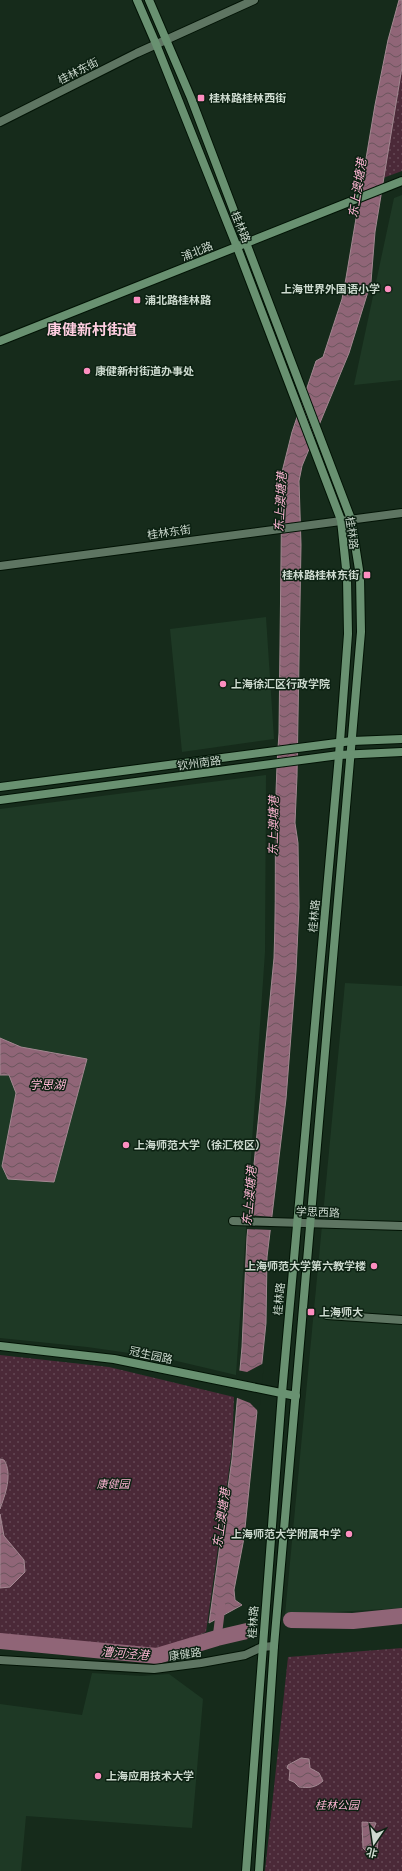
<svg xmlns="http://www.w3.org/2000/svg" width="402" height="1871" viewBox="0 0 402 1871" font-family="Merriweather,'Noto Sans SC',serif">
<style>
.built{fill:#1e3925}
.green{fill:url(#green-dots)}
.water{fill:url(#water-waves);stroke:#a28891}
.pier{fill:#162b1b}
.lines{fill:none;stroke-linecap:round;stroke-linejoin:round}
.canal{stroke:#906577;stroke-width:9}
.river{stroke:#906577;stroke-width:16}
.street-casing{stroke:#021305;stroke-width:10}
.secondary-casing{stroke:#021305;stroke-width:10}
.street{stroke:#5e7562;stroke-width:8}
.secondary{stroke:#699171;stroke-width:8}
.poi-dot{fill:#fd8ec0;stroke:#0c2112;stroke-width:1.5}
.labels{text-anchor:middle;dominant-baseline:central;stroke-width:3;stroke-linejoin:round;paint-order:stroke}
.street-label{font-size:11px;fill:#cddacf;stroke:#0c2112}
.poi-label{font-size:11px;font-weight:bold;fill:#cddacf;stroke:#0c2112;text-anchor:start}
.park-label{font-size:11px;font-style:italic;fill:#f8b1cf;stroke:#0c2112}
.water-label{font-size:12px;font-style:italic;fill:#ffb7d5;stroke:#0c2112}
.district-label{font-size:15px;font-weight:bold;fill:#ffcee1;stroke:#0c2112}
</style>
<defs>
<pattern id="green-dots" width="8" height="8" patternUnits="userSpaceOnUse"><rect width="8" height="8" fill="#4b2938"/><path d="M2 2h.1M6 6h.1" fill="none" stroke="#644754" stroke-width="1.8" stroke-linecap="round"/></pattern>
<pattern id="water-waves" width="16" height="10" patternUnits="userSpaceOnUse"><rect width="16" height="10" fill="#906577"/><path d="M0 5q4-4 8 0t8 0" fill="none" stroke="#6b555d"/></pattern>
</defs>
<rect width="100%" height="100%" fill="#162b1b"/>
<g class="built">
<polygon points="402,195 402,380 354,385 394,198"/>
<polygon points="266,617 274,739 182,752 170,629"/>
<polygon points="266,775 265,952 236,1375 164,1358 87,1347 0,1338 0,809"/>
<polygon points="345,983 402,986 402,1608 285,1615"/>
<polygon points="92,1673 142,1676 169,1674 203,1699 192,1828 26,1816 21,1871 0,1871 0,1704 82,1715"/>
</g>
<g class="green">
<polygon points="402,67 402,171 383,178"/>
<polygon points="0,1355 109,1367 234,1397 232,1449 206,1632 157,1656 0,1641"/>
<polygon points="402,1648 402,1871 265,1871 288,1657"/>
</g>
<g class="water">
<path d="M399,0H402V67L375,232L371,282L349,353L302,466L299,481L301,545L297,776L295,823L298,843L299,907L296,971L286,1099L267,1257L266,1323L244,1538L234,1590L235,1600L242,1605L209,1623L232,1459L242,1347L247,1237L274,958C277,883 273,808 279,733L282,472L292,432L316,361L323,357L342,299L346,278L375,105L388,40Z"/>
<polygon points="0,1038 21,1047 87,1059 54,1182 8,1179 2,1166 16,1093 9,1075 0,1075"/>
<path d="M0,1459L4,1460C13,1474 5,1495 0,1509Z"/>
<polygon points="0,1514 4,1536 24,1560 25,1572 10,1587 0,1588"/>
<path d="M301,1758L309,1759L310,1768L319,1773L323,1781C315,1788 309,1788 299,1787L294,1782L289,1780L290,1770L287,1768L288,1765Z"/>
<polygon points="362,1822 376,1823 373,1830 374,1839 378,1840 377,1853 367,1852 363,1848"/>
</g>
<g class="pier">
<polygon points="248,1215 273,1217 272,1230 246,1229"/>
<polygon points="264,1363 259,1415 257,1410 250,1403 235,1397 237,1370 247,1372"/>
</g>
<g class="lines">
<polyline class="canal" points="217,1638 221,1606"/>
<g class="river">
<polyline points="291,1620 353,1621 402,1616"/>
<polyline points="0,1641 157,1656 217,1638 247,1631"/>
</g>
<g class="street-casing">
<g id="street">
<polyline points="0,122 137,53 254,0"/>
<polyline points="0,566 402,513"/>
<polyline points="233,1221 402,1226"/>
<polyline points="327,1315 402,1320"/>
<polyline points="0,1660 154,1669 201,1663 245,1655 262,1647 274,1646"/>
</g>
</g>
<g class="secondary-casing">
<g id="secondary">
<polyline points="137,0 156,44 237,247 341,520 347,578 348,634 339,755 282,1393 246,1871"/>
<polyline points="149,0 191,98 351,519 360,576 361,632 274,1646 259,1871"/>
<polyline points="0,341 402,181"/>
<polyline points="0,787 352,741 402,739"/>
<polyline points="0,800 339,755 402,752"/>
<polyline points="0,1346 114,1359 296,1396"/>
</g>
</g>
<use href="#street" class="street"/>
<use href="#secondary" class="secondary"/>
</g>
<g class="poi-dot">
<rect x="197" y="94" width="8" height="8" rx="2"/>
<circle cx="388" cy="289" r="4"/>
<rect x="133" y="296" width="8" height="8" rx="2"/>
<circle cx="87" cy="371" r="4"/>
<rect x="363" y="571" width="8" height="8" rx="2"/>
<circle cx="223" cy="684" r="4"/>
<circle cx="126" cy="1145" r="4"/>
<circle cx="374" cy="1266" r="4"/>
<rect x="307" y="1308" width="8" height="8" rx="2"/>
<circle cx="349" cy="1534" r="4"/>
<circle cx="98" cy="1776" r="4"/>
</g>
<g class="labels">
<g class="street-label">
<text transform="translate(78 71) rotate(-27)">桂林东街</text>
<text transform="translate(241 227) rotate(68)">桂林路</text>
<text transform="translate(197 251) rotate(-22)">浦北路</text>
<text transform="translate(169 532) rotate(-8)">桂林东街</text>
<text transform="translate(352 533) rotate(82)">桂林路</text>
<text transform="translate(199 763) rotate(-8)">钦州南路</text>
<text transform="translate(314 916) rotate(-85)">桂林路</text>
<text transform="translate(318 1212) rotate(2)">学思西路</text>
<text transform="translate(279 1299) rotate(-85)">桂林路</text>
<text transform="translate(151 1355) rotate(12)">冠生园路</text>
<text transform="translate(253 1622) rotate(-86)">桂林路</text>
<text transform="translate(185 1654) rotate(-8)">康健路</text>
</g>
<g class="poi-label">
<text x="209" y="98">桂林路桂林西街</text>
<text x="380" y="289" text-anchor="end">上海世界外国语小学</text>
<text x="145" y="300">浦北路桂林路</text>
<text x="95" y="371">康健新村街道办事处</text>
<text x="359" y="575" text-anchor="end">桂林路桂林东街</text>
<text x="231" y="684">上海徐汇区行政学院</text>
<text x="134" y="1145">上海师范大学（徐汇校区）</text>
<text x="366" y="1266" text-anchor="end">上海师范大学第六教学楼</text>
<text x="319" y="1312">上海师大</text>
<text x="341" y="1534" text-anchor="end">上海师范大学附属中学</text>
<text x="106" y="1776">上海应用技术大学</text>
</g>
<g class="park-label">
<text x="113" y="1484">康健园</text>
<text x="337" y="1805">桂林公园</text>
</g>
<g class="water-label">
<text transform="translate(357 188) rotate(-81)">东上澳塘港</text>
<text transform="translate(280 502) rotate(-87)">东上澳塘港</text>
<text transform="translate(273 826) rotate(-89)">东上澳塘港</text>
<text x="47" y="1084">学思湖</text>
<text transform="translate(249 1196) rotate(-85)">东上澳塘港</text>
<text transform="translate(221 1518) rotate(-82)">东上澳塘港</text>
<text transform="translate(125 1653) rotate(5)">漕河泾港</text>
</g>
<g class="district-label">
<text x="92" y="329">康健新村街道</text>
</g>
</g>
<g transform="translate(374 1843) rotate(193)" stroke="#0c2112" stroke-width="3" paint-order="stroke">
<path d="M0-3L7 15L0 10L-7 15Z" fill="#cddacf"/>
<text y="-6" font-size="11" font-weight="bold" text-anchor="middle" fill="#cddacf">北</text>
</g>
</svg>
